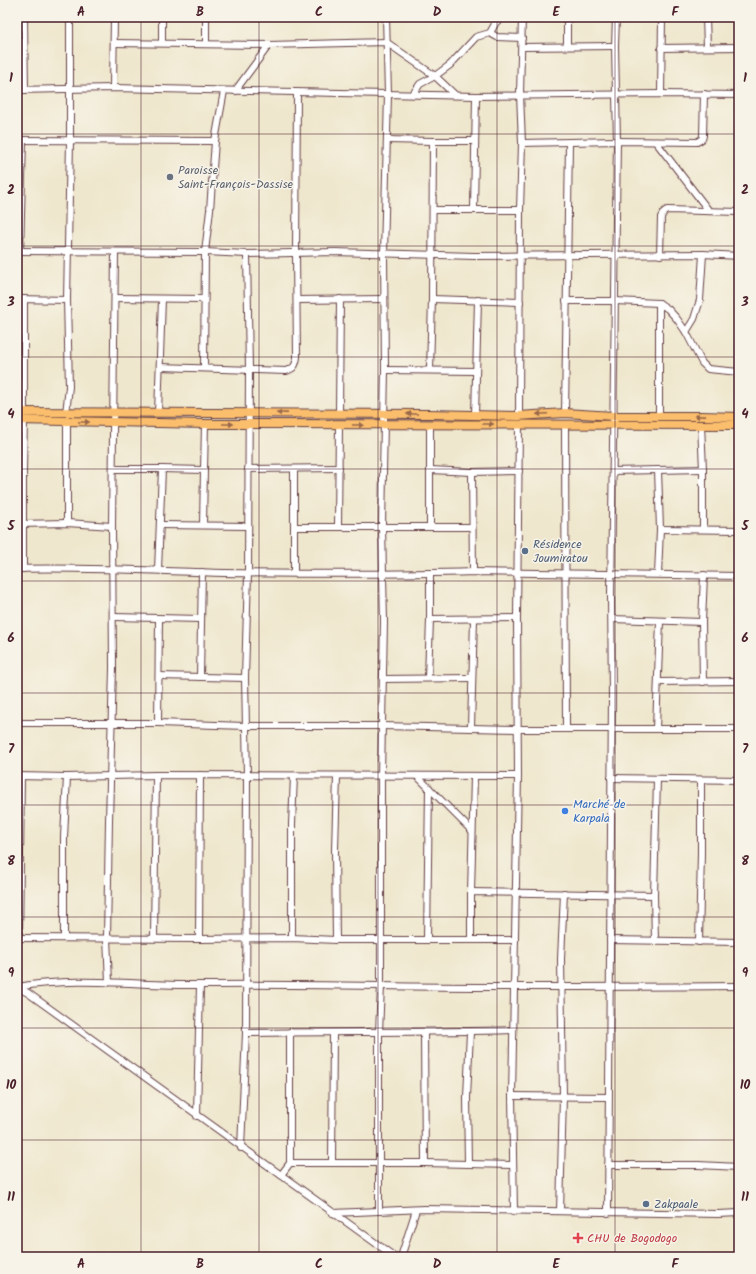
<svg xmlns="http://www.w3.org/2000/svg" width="756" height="1274" viewBox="0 0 756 1274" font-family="Kalam,sans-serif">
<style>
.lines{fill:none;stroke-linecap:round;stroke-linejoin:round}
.minor-casing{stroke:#633d43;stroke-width:8}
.major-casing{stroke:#633d43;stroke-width:10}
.minor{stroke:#fff;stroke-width:6}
.major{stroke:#fabe6d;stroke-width:8}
.oneway{fill:#996749}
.grid{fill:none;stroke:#4a1f2b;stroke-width:1;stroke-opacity:0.55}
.worship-dot{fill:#6b7280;stroke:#f7f3e8;stroke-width:1.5}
.service-dot{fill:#5c6f8a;stroke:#f7f3e8;stroke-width:1.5}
.shop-dot{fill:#3f7fe0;stroke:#f7f3e8;stroke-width:1.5}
.health-dot{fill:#e0444e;stroke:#f7f3e8;stroke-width:1.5}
.labels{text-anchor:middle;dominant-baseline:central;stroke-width:3;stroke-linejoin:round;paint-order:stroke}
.worship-label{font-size:12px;fill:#5b616d;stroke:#f7f3e8;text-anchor:start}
.service-label{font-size:12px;fill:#4e5e75;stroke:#f7f3e8;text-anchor:start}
.shop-label{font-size:12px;fill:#366cbe;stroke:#f7f3e8;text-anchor:start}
.health-label{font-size:12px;fill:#be3a42;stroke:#f7f3e8;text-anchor:start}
.neatline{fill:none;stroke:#4a1f2b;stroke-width:1.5}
.grid-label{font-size:13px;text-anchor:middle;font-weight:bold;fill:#4a1f2b}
</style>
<rect width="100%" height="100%" fill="#f7f3e8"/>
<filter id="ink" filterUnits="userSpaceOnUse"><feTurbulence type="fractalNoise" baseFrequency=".025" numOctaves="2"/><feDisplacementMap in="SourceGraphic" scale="8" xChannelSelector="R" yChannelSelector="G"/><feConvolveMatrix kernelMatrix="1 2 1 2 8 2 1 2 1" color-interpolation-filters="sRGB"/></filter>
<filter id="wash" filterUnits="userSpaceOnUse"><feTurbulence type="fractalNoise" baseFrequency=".012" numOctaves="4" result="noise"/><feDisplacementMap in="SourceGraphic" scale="16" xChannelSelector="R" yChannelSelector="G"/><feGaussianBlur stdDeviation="0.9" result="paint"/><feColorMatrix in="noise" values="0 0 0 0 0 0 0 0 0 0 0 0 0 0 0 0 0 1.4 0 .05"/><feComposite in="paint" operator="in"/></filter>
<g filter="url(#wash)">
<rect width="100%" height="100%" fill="#efe7cd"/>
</g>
<g filter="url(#ink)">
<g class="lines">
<g class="minor-casing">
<g id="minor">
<polyline points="24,17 25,90"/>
<polyline points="162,17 162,43"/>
<polyline points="503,17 496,22 490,33 497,37 522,38"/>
<polyline points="706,17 707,47"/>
<polyline points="114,43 269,45 386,42 435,76 454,94"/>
<polyline points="206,43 206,17"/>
<polyline points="567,46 567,17"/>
<polyline points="522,47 615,46"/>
<polyline points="661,48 739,47"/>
<polyline points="113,88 114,17"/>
<polyline points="17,90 113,88 476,96 661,94 739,95"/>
<polyline points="235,91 269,45"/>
<polyline points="413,94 420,84 435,76 450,65 476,37 490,33"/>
<polyline points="661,94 662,17"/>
<polyline points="17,140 215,141 224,91"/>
<polyline points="387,140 433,141 475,141"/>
<polyline points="656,142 709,211"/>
<polyline points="522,143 617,141 697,142 702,139 703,136 704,94"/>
<polyline points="474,209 476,96"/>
<polyline points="433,210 520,210"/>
<polyline points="17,251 205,252 247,254 335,252 474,256 703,254 739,256"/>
<polyline points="20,251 23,140"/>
<polyline points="660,255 661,217 664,212 667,210 739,212"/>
<polyline points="115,298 204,299"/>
<polyline points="17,299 67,300"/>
<polyline points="24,299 24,412"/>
<polyline points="432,299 520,302"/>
<polyline points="297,300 384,299"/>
<polyline points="566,301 615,301 659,303 668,309 677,319 686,332 702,363 708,369 739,372"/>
<polyline points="686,332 694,319 700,300 703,254"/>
<path d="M160,367L286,371C294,369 296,365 297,357L296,252L297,92"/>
<polyline points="204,367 205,252 210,210 215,141"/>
<polyline points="385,370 476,371"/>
<polyline points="430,370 432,299 433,141"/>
<polyline points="66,413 69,387 67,300 70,140 70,17"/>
<polyline points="158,413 162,299"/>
<polyline points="565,413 569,143"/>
<polyline points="339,414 340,299"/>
<polyline points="475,416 478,300"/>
<polyline points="519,416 520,210 522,143 520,94 522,17"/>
<polyline points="659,416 659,303"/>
<polyline points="67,422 67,523"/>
<polyline points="430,424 430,526"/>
<polyline points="565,424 566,729"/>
<polyline points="701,425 703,469 703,529"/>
<polyline points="114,469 162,469 158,570"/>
<polyline points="162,469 204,470 203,525"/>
<polyline points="248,469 339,468"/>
<polyline points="204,470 205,424"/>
<polyline points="430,470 472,472 519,471"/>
<polyline points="613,471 703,469"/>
<polyline points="472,472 473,572"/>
<polyline points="17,524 67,523 112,526"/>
<polyline points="160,525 248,526"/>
<polyline points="338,526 339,425"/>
<polyline points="295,527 472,527"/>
<polyline points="660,529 739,530"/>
<path d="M17,569C86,567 155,571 224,573C307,574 390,575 473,572L739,576"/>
<polyline points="23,569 23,470 24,421"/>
<polyline points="294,573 294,469"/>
<polyline points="658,574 660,529 658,470"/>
<polyline points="114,617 201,619"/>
<polyline points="430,619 517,618"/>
<polyline points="612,619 702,622"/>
<polyline points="159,676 245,678"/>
<polyline points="200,677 202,572"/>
<polyline points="428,678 430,619 430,573"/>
<polyline points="383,679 472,678"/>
<polyline points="658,682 739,681"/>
<polyline points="703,682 702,622 704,575"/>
<polyline points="17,723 158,723 245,726 382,726 519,729 739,729"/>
<polyline points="158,723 159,619"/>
<polyline points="471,727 474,619"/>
<polyline points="656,729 660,621"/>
<polyline points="17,776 67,777 156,775 518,776"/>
<polyline points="417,776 472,831"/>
<polyline points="611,778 739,780"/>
<polyline points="471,892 474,777"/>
<polyline points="64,937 64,837 67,777"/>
<polyline points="17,938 199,939 292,938 336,940 515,940"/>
<polyline points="19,938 21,776"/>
<polyline points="154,938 156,775"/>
<polyline points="292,938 292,824 294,776"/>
<polyline points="199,939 200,775"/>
<polyline points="336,940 335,850 337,776"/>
<polyline points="427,940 429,788"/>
<polyline points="471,940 471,892 654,895"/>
<polyline points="610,940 739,942"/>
<polyline points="655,941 654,895 657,779"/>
<polyline points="699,942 701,853 701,780"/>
<polyline points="109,982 107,938 109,821 113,668 112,526 115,252"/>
<polyline points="17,987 28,993 395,1257"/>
<path d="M18,987C79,976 141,986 203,985C262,984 321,985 380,986C500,988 619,987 739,986"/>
<polyline points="290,1032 290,1163"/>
<polyline points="424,1032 425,1163"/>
<path d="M246,1033C335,1031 424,1033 513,1030"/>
<polyline points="512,1096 608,1097"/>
<polyline points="197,1116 200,985"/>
<polyline points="241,1148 246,1033 247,776 245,678 248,573 249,369 247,254"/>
<polyline points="332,1163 333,1033"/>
<polyline points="468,1164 467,1097 470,1032"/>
<polyline points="608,1165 698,1165 739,1167"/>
<polyline points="281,1175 290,1163 425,1163 512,1165"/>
<polyline points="379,1211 379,1033 381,986 381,775 384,622 382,526 385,370 384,254 388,94 386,17"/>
<polyline points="514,1211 512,1096 518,776 517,618 519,424"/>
<polyline points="560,1211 563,1096 561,959 564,893"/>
<polyline points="333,1213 424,1209 718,1214 739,1213"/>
<polyline points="608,1213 612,697 611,595 617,141 615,46 616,17"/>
<polyline points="401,1257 416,1210"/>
</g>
</g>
<g class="major-casing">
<g id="major">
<polyline points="17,412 429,414 519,416 565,413 613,416 701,416 739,417"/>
<polyline points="17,420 205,424 739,425"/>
</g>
</g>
<use href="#minor" class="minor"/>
<use href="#major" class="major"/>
</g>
<defs><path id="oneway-solid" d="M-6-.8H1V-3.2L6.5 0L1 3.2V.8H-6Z"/></defs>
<g class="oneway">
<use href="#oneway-solid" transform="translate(282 413) rotate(-179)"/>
<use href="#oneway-solid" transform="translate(412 414) rotate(-180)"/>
<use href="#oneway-solid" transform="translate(542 414) rotate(177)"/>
<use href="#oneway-solid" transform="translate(700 416) rotate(-179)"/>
<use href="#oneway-solid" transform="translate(84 422)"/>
<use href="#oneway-solid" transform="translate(228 424)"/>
<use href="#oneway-solid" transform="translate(488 424)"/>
<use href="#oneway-solid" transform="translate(358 425)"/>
</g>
</g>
<path class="grid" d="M141,17V1257M259,17V1257M378,17V1257M497,17V1257M615,17V1257M17,134H739M17,246H739M17,357H739M17,469H739M17,581H739M17,693H739M17,805H739M17,917H739M17,1028H739M17,1140H739"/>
<circle class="worship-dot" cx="170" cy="177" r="4"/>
<g class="service-dot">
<circle cx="525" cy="551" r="4"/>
<circle cx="646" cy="1204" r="4"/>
</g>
<circle class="shop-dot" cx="565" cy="811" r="4"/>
<path class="health-dot" d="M576 1232h4v4h4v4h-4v4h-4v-4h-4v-4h4z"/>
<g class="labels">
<g class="worship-label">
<text x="178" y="170">Paroisse<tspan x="178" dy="14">Saint-François-Dassise</tspan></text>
</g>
<g class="service-label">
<text x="533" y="544">Résidence<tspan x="533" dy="14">Joumiratou</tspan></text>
<text x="654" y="1204">Zakpaale</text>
</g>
<g class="shop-label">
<text x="573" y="804">Marché de<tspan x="573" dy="14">Karpala</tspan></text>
</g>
<g class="health-label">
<text x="587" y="1238">CHU de Bogodogo</text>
</g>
</g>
<rect width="756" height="1274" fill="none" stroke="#f7f3e8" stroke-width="44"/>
<rect x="22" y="22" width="712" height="1230" class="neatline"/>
<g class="grid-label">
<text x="81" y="16">A</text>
<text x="200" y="16">B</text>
<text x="319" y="16">C</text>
<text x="437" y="16">D</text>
<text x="556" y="16">E</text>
<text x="675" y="16">F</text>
<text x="11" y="82">1</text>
<text x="745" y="82">1</text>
<text x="11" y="194">2</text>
<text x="745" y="194">2</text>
<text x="11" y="306">3</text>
<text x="745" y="306">3</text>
<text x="11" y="418">4</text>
<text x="745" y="418">4</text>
<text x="11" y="530">5</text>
<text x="745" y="530">5</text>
<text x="11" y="642">6</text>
<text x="745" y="642">6</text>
<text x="11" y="753">7</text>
<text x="745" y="753">7</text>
<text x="11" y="865">8</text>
<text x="745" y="865">8</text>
<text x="11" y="977">9</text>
<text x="745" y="977">9</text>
<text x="11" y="1089">10</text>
<text x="745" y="1089">10</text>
<text x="11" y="1201">11</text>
<text x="745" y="1201">11</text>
<text x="81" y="1268">A</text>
<text x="200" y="1268">B</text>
<text x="319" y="1268">C</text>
<text x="437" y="1268">D</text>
<text x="556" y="1268">E</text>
<text x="675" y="1268">F</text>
</g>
</svg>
